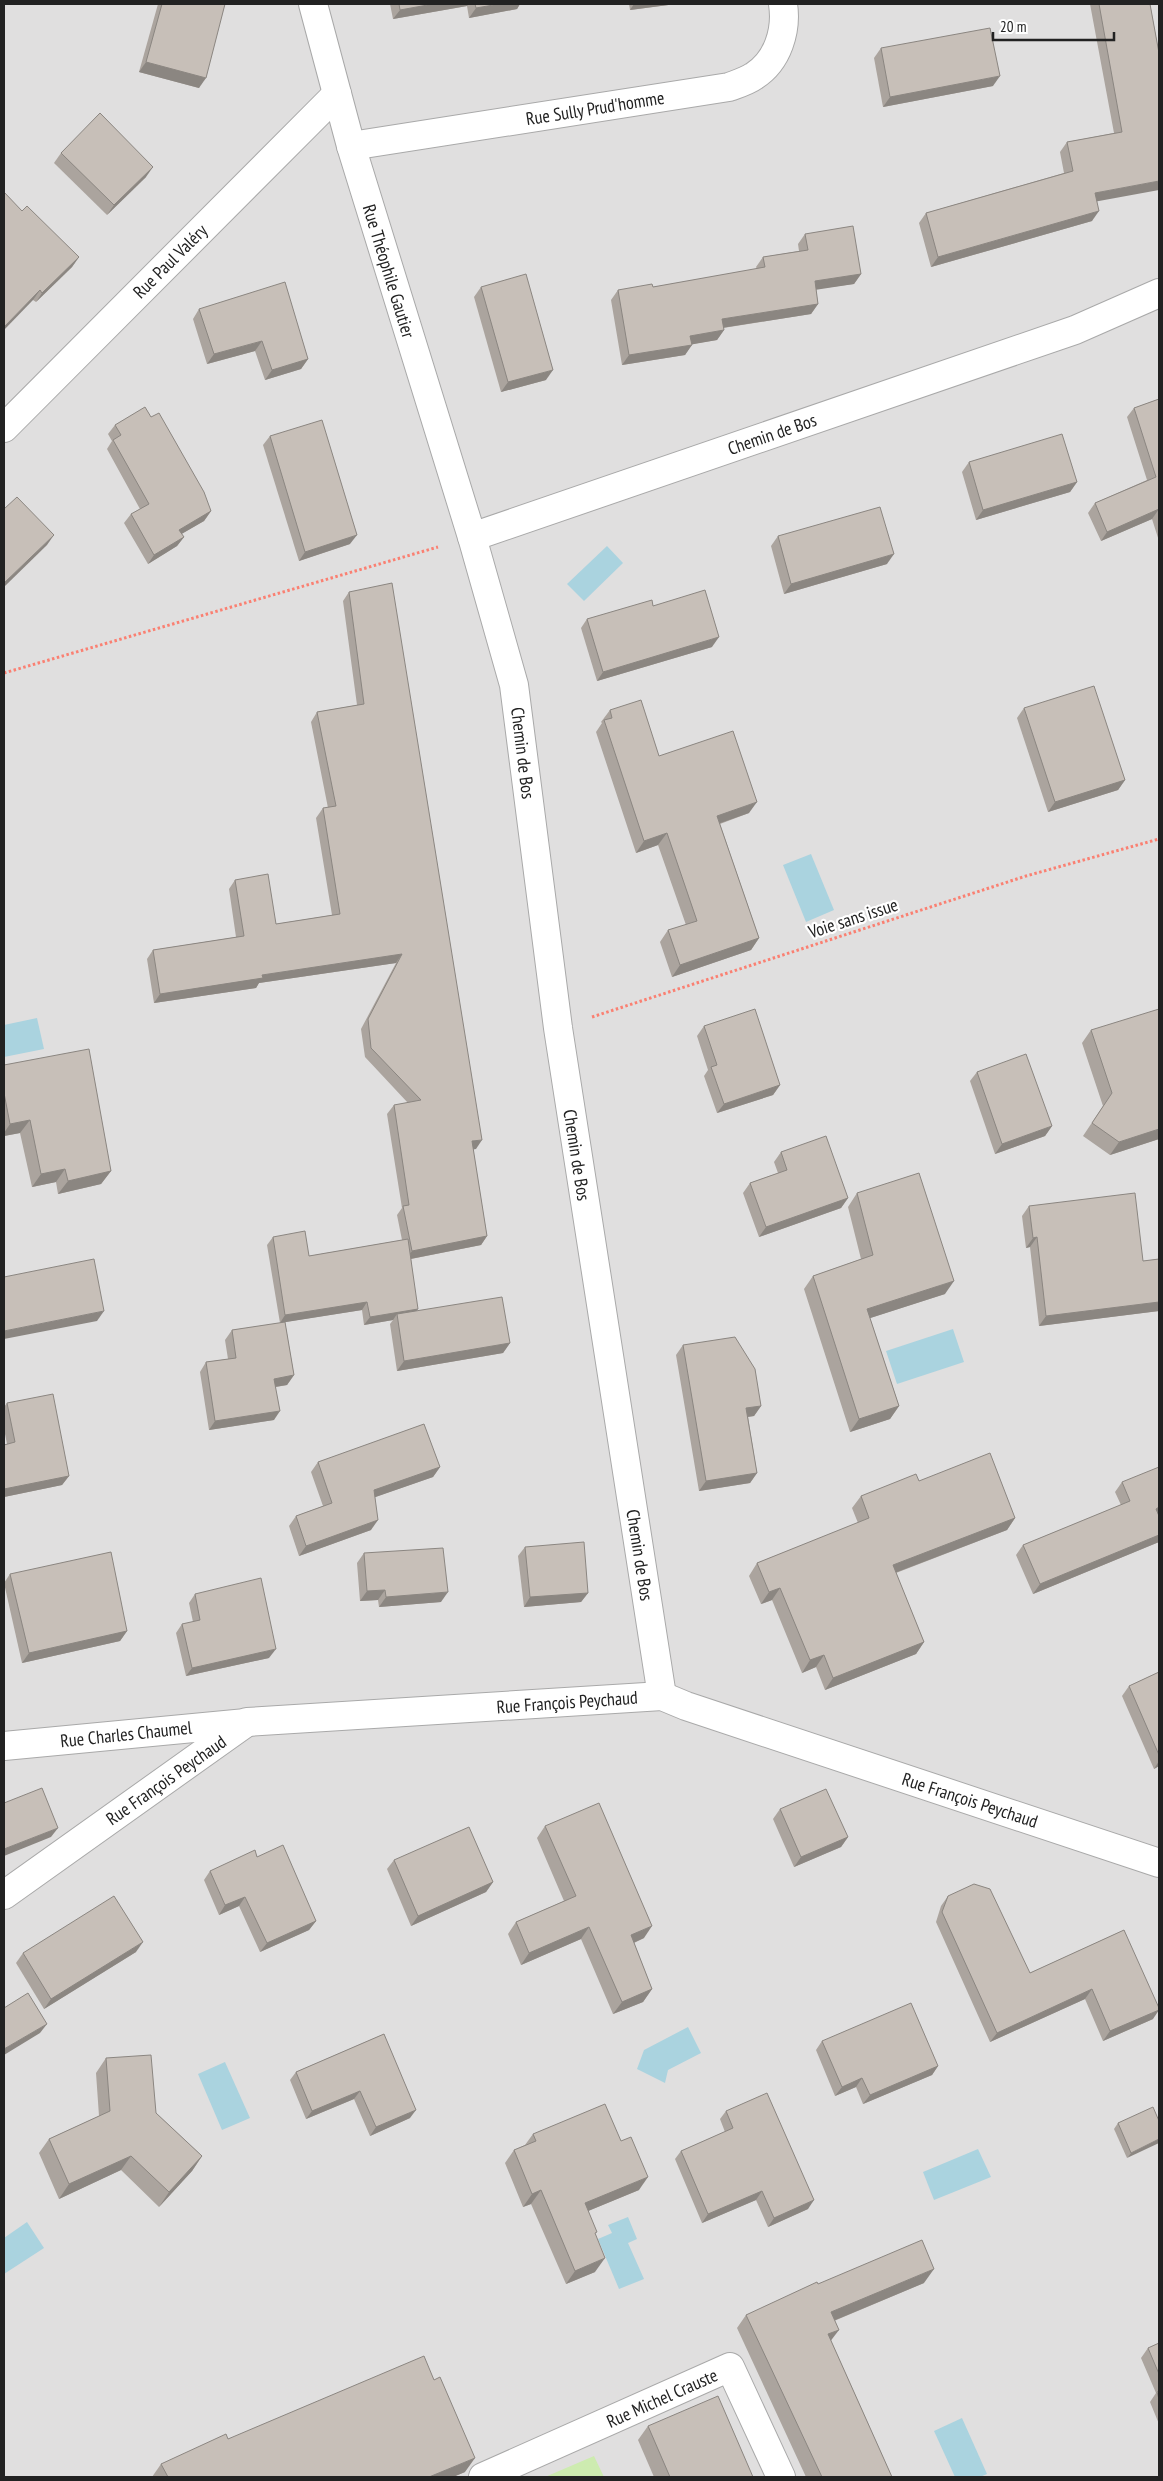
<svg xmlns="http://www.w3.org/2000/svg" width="1163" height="2481" viewBox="0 0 1163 2481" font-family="'PT Sans Narrow',sans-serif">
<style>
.residential{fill:#e0dfdf}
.grass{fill:#cdebb0}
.water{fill:#aad3df}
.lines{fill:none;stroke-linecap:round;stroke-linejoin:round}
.street-casing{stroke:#a9a9a9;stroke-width:30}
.path{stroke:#fa8072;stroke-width:3;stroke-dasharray:2.5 2.5;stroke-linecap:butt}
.street{stroke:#fff;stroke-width:28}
.wall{fill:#aba49e}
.shaded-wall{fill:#8b8681}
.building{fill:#c7bfb8;stroke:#8b8681}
.labels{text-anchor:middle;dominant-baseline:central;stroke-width:4.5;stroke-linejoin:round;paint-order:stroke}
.street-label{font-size:18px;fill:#222;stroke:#fff}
</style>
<rect width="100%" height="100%" fill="#f2efe9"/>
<rect class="residential" x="4" y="4" width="1155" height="2473"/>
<polygon class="grass" points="594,2456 604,2477 545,2477"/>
<g class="water">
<polygon points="607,546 623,563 584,601 567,584"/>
<polygon points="811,854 834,910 806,922 783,865"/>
<polygon points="37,1018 44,1049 4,1057 4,1025"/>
<polygon points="953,1329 964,1362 897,1384 886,1351"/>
<polygon points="688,2027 701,2053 668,2070 665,2083 637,2069 644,2050"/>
<polygon points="225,2062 250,2118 222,2130 198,2074"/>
<polygon points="978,2149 991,2177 934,2200 923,2172"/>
<polygon points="628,2217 637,2239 628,2243 644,2279 619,2289 598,2239 612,2233 608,2225"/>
<polygon points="27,2222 44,2248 4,2274 4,2238"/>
<polygon points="962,2418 987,2474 980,2477 955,2477 934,2431"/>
</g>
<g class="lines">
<g class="street-casing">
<g id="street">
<polyline points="313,4 351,146 472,537"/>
<path d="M351,146L729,87C737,84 747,81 754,76C778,61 787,30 783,4"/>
<polyline points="4,428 337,94"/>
<polyline points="662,1696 558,1028 514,685 472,537 1075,330 1159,293"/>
<polyline points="4,1746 246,1723"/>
<polyline points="4,1895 247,1722 662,1696 686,1706 1159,1863"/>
<polyline points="483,2477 730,2367 781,2477"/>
</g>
</g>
<g class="path">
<polyline points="4,673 438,547"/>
<polyline points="592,1017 1026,876 1159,839"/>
</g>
<use href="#street" class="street"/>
</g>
<g class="wall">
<polygon points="158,4 225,4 199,88 139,72"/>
<polygon points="390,4 520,4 517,9 469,18 467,6 393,19"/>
<polygon points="629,4 676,4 630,10"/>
<polygon points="1090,4 1150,4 1159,53 1097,201 1092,221 931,267 919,223 926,213 1064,173 1060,152 1067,142 1114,133"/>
<polygon points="881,48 993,86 883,107 874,58"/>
<polygon points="61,153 146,177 107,215 54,163"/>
<polygon points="22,211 79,257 72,267 36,302 33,300"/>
<polygon points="805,234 861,274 854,284 816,289 818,304 811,314 723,328 724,330 717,340 692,344 685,355 622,365 611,300 618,290 653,287 757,269 756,267 763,257 799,251 798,244"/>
<polygon points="481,287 546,380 501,392 474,297"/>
<polygon points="199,309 308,359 301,369 265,380 255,351 207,364 193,319"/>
<polygon points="1159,399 1159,541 1152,519 1101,541 1088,513 1095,503 1147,480 1127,417 1134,408"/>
<polygon points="115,425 211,511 204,521 181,534 184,537 177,546 148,564 124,523 131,514 140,509 107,449 112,441 108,434"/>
<polygon points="270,436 350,544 299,561 263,445"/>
<polygon points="969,462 1077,482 1070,492 976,520 962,472"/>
<polygon points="778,536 887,564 784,594 771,546"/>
<polygon points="349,592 476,1149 473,1149 487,1236 481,1245 411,1259 417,1311 510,1343 503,1353 397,1371 390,1324 393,1320 364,1325 362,1310 285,1322 294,1375 287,1385 276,1387 274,1420 209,1430 200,1372 206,1362 228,1359 225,1340 232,1330 280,1323 267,1245 273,1237 309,1256 402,1240 397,1215 402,1208 387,1114 394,1105 408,1103 365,1057 361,1029 396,963 259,983 256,988 154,1003 147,959 153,950 236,937 229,889 235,880 276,924 332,915 316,818 323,808 328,808 311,722 317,712 357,705 343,601"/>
<polygon points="653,606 712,647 597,681 581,628 587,619"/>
<polygon points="1024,708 1125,780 1118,790 1048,812 1017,718"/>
<polygon points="610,710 659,756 749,813 720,824 759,938 751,950 672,977 660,942 668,930 686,925 658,845 636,853 596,732 602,723 601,722"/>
<polygon points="704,1026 780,1085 773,1095 717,1113 704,1076 708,1070 697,1036"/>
<polygon points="1091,1030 1159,1139 1110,1155 1083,1136 1103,1106 1082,1043"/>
<polygon points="4,1065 111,1171 101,1184 58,1194 56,1182 32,1187 20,1133 4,1136"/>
<polygon points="977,1072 1052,1126 1045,1136 995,1154 970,1081"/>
<polygon points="781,1152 848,1198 841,1208 759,1237 743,1193 750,1183 778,1173 774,1162"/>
<polygon points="857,1193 945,1294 870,1318 899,1406 890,1419 850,1432 804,1289 813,1276 861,1259 848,1207"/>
<polygon points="1029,1206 1143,1261 1159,1259 1159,1311 1039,1326 1030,1247 1026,1248 1022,1216"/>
<polygon points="683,1345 761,1406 754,1416 748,1417 757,1473 750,1483 699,1491 676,1355"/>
<polygon points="7,1403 69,1476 62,1485 4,1497 4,1445 7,1444 4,1429 4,1407"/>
<polygon points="318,1462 440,1467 433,1477 375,1497 371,1530 299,1556 289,1526 296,1516 323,1506 311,1472"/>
<polygon points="919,1481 1015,1518 1007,1530 896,1573 924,1642 916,1654 825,1690 816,1667 802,1673 772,1600 761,1604 749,1576 757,1563 858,1523 852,1508 861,1496"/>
<polygon points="1122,1482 1159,1515 1159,1542 1033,1594 1016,1555 1023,1545 1121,1505 1115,1492"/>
<polygon points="525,1547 588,1593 581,1602 524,1607 518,1556"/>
<polygon points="364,1553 441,1602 379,1607 378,1600 360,1601 357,1563"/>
<polygon points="10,1574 127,1631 120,1641 22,1663 4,1583"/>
<polygon points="195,1594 269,1658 186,1676 176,1633 182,1624 193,1622 189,1603"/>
<polygon points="1159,1672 1159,1766 1154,1769 1122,1696 1129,1686"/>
<polygon points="780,1809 848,1837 841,1847 794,1867 773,1819"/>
<polygon points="545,1826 644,1938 634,1943 652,1989 643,2002 613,2014 581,1939 521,1965 508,1934 516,1922 564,1901 537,1838"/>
<polygon points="257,1857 316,1921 309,1930 260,1952 239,1906 219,1915 204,1880 210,1871"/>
<polygon points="394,1860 493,1882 486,1892 411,1926 387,1869"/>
<polygon points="948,1896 1030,1973 1124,1930 1153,2019 1103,2041 1085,1999 990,2042 936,1922 941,1906"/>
<polygon points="136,1952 44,2009 16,1963 23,1953"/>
<polygon points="384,2034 410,2118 370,2136 354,2099 306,2119 290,2080 296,2072"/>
<polygon points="822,2041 938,2066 932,2075 863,2104 856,2087 835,2096 816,2050"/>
<polygon points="106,2058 156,2113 202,2156 192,2171 159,2207 121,2170 59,2199 39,2153 49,2139 99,2116 96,2073"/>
<polygon points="726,2111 808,2209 768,2227 756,2200 702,2223 675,2159 681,2151 725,2132 720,2119"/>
<polygon points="1159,2121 1127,2158 1114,2129 1118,2123"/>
<polygon points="533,2134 639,2190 588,2211 595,2234 595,2272 566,2284 531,2204 523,2207 505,2163 514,2150 525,2145"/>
<polygon points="924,2283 834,2321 831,2341 892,2477 806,2477 737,2328 746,2315 818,2284"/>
<polygon points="1159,2343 1159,2424 1150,2402 1156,2393 1141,2358 1148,2348"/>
<polygon points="648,2426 753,2477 654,2477 638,2440"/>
<polygon points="228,2439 465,2472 453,2477 152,2477 161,2464"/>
</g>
<g class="shaded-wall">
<polygon points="433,4 469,4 467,6 393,19 400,10"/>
<polygon points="499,4 520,4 517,9 469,18 476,8"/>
<polygon points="634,4 676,4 630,10"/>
<polygon points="146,62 206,78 199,88 139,72"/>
<polygon points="1000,76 993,86 883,107 890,97"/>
<polygon points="153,167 146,177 107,215 114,205"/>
<polygon points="1159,181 1159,190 1088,203 1095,193"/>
<polygon points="1099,211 1092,221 931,267 938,257"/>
<polygon points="79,257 72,267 36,302 42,293"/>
<polygon points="861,274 854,284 808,291 815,281"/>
<polygon points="40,290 33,300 4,330 4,327"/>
<polygon points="818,304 811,314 715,329 722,319"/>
<polygon points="724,330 717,340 683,346 690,336"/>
<polygon points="262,341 255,351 207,364 214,354"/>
<polygon points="692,345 685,355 622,365 629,355"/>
<polygon points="308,359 301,369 265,380 272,370"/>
<polygon points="553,370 546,380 501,392 508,382"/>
<polygon points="1077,482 1070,492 976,520 983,510"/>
<polygon points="1159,509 1152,519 1101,541 1107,532"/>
<polygon points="211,511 204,521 173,539 179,530"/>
<polygon points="54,535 47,545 4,587 4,583"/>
<polygon points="357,535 350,544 299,561 305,552"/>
<polygon points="184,537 177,546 148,564 154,555"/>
<polygon points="894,554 887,564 784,594 791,584"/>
<polygon points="719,637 712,647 597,681 603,672"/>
<polygon points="1125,780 1118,790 1048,812 1055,802"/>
<polygon points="757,802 749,813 709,827 717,816"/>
<polygon points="667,833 658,845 636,853 644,841"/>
<polygon points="759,938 751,950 672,977 680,965"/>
<polygon points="402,954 396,963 259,983 256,988 154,1003 160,994 262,975"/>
<polygon points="780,1085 773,1095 717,1113 724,1104"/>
<polygon points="30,1120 20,1133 4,1136 4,1133 10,1124"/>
<polygon points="1052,1126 1045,1136 995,1154 1002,1144"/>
<polygon points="1159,1129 1159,1139 1110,1155 1119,1142"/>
<polygon points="482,1140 476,1149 465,1151 472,1141"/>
<polygon points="65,1169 56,1182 32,1187 41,1174"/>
<polygon points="111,1171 101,1184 58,1194 68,1181"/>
<polygon points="848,1198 841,1208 759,1237 766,1227"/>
<polygon points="487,1236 481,1245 405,1260 412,1251"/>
<polygon points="1037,1237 1030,1247 1026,1248 1033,1238"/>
<polygon points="954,1281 945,1294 858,1322 867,1309"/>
<polygon points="367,1302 362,1310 280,1323 285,1315"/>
<polygon points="1159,1302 1159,1311 1039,1326 1046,1316"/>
<polygon points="418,1309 413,1317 397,1314 393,1320 364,1325 370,1317"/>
<polygon points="104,1311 97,1321 4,1339 4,1331"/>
<polygon points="510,1343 503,1353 397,1371 404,1361"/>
<polygon points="294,1375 287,1385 268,1388 274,1379"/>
<polygon points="761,1406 754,1416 739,1418 746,1408"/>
<polygon points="899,1406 890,1419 850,1432 859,1419"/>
<polygon points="280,1411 274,1420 209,1430 215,1421"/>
<polygon points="440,1467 433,1477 367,1500 374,1490"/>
<polygon points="757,1473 750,1483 699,1491 706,1481"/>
<polygon points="69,1476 62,1485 4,1497 4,1489"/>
<polygon points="1159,1507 1159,1514 1149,1519 1156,1509"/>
<polygon points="1015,1518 1007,1530 884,1577 893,1565"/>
<polygon points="378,1520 371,1530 299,1556 306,1546"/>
<polygon points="1159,1535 1159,1542 1033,1594 1040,1584"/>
<polygon points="780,1588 772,1600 761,1604 769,1592"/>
<polygon points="385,1590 378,1600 360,1601 367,1591"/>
<polygon points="448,1592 441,1602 379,1607 386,1597"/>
<polygon points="588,1593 581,1602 524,1607 530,1597"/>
<polygon points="127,1631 120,1641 22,1663 29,1653"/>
<polygon points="924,1642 916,1654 825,1690 833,1678"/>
<polygon points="276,1649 269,1658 186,1676 192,1668"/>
<polygon points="824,1655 816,1667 802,1673 810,1660"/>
<polygon points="1159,1761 1159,1766 1154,1769"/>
<polygon points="58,1828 51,1837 4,1856 4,1849"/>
<polygon points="848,1837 841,1847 794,1867 801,1857"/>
<polygon points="493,1882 486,1892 411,1926 418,1916"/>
<polygon points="245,1897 239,1906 219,1915 225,1905"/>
<polygon points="316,1921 309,1930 260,1952 267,1943"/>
<polygon points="652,1926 644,1938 622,1948 631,1935"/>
<polygon points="589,1927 581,1939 521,1965 529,1953"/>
<polygon points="143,1942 136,1952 44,2009 51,1999"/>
<polygon points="652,1989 643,2002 613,2014 622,2002"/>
<polygon points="1092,1989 1085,1999 990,2042 997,2033"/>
<polygon points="1159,2010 1153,2019 1103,2041 1110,2031"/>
<polygon points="47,2024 40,2033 4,2055 4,2049"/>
<polygon points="938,2066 932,2075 863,2104 870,2095"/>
<polygon points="862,2078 856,2087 835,2096 842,2087"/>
<polygon points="360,2091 354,2099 306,2119 312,2111"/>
<polygon points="416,2110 410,2118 370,2136 376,2127"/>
<polygon points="1159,2139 1159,2143 1127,2158 1131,2153"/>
<polygon points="131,2156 121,2170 59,2199 69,2184"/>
<polygon points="202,2156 192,2171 159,2207 169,2192"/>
<polygon points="648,2177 639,2190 576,2216 585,2203"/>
<polygon points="541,2190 531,2204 523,2207 532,2194"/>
<polygon points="762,2191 756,2200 702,2223 708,2214"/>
<polygon points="814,2200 808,2209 768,2227 774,2218"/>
<polygon points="605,2258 595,2272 566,2284 575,2271"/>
<polygon points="934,2269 924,2283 821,2326 831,2312"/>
<polygon points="839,2330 829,2343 828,2334"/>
<polygon points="475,2458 465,2472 453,2477 429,2477"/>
</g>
<g class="building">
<polygon points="162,4 225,4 206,78 146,62"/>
<polygon points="399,4 433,4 400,10"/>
<polygon points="475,4 499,4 476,8"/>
<polygon points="1099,4 1150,4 1159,53 1159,181 1095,193 1099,211 938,257 926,213 1073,171 1067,142 1122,132"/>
<polygon points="990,28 1000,76 890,97 881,48"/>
<polygon points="100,113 153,167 114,205 61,153"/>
<polygon points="4,192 22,211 27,206 79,257 42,293 40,290 4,327"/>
<polygon points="853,226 861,274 815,281 818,304 722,319 724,330 690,336 692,345 629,355 618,290 652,284 653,287 765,267 763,257 808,250 805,234"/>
<polygon points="526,274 553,370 508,382 481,287"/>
<polygon points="285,282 308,359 272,370 262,341 214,354 199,309"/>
<polygon points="1159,399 1159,510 1159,509 1107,532 1095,503 1156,477 1134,408"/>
<polygon points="145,407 151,417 159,413 204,492 211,511 179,530 184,537 154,555 131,514 149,504 113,440 121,435 115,425"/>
<polygon points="322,420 357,535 305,552 270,436"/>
<polygon points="1062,434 1077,482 983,510 969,462"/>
<polygon points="17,497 54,535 4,583 4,509"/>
<polygon points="880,507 894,554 791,584 778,536"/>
<polygon points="392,583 482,1140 472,1141 487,1236 412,1251 403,1206 409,1205 394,1105 421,1100 371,1048 368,1019 402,954 262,975 263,978 160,994 153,950 244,936 235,880 268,874 276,924 340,914 323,808 336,806 317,712 364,704 349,592"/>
<polygon points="705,590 719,637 603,672 587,619 652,600 653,606"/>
<polygon points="1094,686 1125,780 1055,802 1024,708"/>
<polygon points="641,700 659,756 733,731 757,802 717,816 759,938 680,965 668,930 697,921 667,833 644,841 604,720 612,718 610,710"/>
<polygon points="755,1009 780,1085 724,1104 711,1067 717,1065 704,1026"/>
<polygon points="1159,1009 1159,1129 1119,1142 1092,1123 1112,1093 1091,1030"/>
<polygon points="89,1049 111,1171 68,1181 65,1169 41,1174 30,1120 10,1124 4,1093 4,1065"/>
<polygon points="1026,1054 1052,1126 1002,1144 977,1072"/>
<polygon points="826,1136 848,1198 766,1227 750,1183 787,1170 781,1152"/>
<polygon points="919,1173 954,1281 867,1309 899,1406 859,1419 813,1276 873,1255 857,1193"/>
<polygon points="1135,1193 1143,1261 1159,1259 1159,1302 1046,1316 1037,1237 1033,1238 1029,1206"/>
<polygon points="305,1231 309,1256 408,1239 418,1309 370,1317 367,1302 285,1315 273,1237"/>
<polygon points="94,1259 104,1311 4,1331 4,1277"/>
<polygon points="502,1297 510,1343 404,1361 397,1314"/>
<polygon points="285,1322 294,1375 274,1379 280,1411 215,1421 206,1362 236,1358 232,1330"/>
<polygon points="735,1337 755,1369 761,1406 746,1408 757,1473 706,1481 683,1345"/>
<polygon points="53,1394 69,1476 4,1489 4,1445 15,1442 7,1403"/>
<polygon points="424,1424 440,1467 374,1490 378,1520 306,1546 296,1516 332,1503 318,1462"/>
<polygon points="990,1453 1015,1518 893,1565 924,1642 833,1678 824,1655 810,1660 780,1588 769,1592 757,1563 869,1518 861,1496 916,1474 919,1481"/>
<polygon points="1159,1467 1159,1507 1156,1509 1159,1516 1159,1535 1040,1584 1023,1545 1130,1501 1122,1482"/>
<polygon points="584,1542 588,1593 530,1597 525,1547"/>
<polygon points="443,1548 448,1592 386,1597 385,1590 367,1591 364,1553"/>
<polygon points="111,1552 127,1631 29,1653 10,1574"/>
<polygon points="261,1578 276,1649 192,1668 182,1624 200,1620 195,1594"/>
<polygon points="1159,1672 1159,1755 1129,1686"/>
<polygon points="42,1788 58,1828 4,1849 4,1803"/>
<polygon points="826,1789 848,1837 801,1857 780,1809"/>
<polygon points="599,1803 652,1926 631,1935 652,1989 622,2002 589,1927 529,1953 516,1922 576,1896 545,1826"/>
<polygon points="469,1827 493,1882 418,1916 394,1860"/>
<polygon points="283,1845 316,1921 267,1943 245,1897 225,1905 210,1871 255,1850 257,1857"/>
<polygon points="974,1884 990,1889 1030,1973 1124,1930 1159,2008 1159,2010 1110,2031 1092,1989 997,2033 942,1912 948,1896"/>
<polygon points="114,1896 143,1942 51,1999 23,1953"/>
<polygon points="28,1993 47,2024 4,2049 4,2008"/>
<polygon points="911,2003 938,2066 870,2095 862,2078 842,2087 822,2041"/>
<polygon points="384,2034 416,2110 376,2127 360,2091 312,2111 296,2072"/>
<polygon points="151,2055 156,2113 202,2156 169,2192 131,2156 69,2184 49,2139 110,2111 106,2058"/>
<polygon points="767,2093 814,2200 774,2218 762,2191 708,2214 681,2151 733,2128 726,2111"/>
<polygon points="605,2104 621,2141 631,2137 648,2177 585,2203 597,2232 595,2233 605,2258 575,2271 541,2190 532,2194 514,2150 536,2141 533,2134"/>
<polygon points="1153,2107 1159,2121 1159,2139 1131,2153 1118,2123"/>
<polygon points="922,2240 934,2269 831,2312 839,2330 828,2334 892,2477 822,2477 746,2315 817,2282 818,2284"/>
<polygon points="1159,2343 1159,2374 1148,2348"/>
<polygon points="424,2356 434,2380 440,2377 475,2458 429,2477 168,2477 161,2464 226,2434 228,2439"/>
<polygon points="1159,2391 1159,2399 1157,2392"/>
<polygon points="718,2396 753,2477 670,2477 648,2426"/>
</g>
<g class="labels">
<g class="street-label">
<text transform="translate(595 108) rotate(-9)">Rue Sully Prud'homme</text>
<text transform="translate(170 261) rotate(-45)">Rue Paul Valéry</text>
<text transform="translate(389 271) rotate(73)">Rue Théophile Gautier</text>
<text transform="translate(772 434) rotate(-19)">Chemin de Bos</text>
<text transform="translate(523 753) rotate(83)">Chemin de Bos</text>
<text transform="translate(853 918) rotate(-18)">Voie sans issue</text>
<text transform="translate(577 1155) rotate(81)">Chemin de Bos</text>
<text transform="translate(640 1555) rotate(81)">Chemin de Bos</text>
<text transform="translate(567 1702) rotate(-4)">Rue François Peychaud</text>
<text transform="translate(126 1734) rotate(-6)">Rue Charles Chaumel</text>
<text transform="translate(166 1780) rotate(-35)">Rue François Peychaud</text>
<text transform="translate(970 1800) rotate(18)">Rue François Peychaud</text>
<text transform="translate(662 2398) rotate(-24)">Rue Michel Crauste</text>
</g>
</g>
<rect width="1163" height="2481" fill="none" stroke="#222222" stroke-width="10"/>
<path d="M993 32v8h121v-8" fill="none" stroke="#222222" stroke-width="2.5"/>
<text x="1000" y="32" font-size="15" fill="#222222" stroke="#ffffff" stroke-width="4" paint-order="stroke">20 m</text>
</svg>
